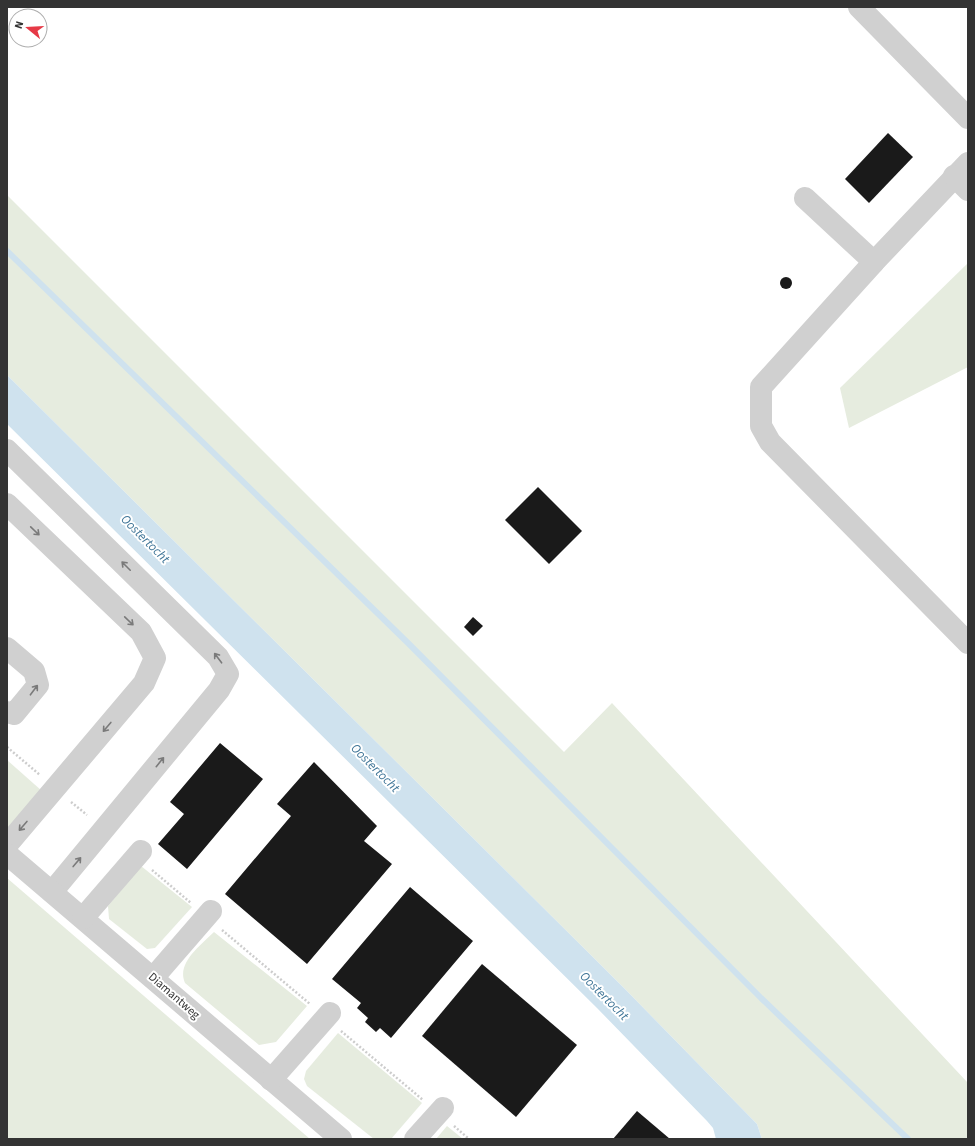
<svg xmlns="http://www.w3.org/2000/svg" width="975" height="1146" viewBox="0 0 975 1146" font-family="'Source Sans 3',sans-serif">
<style>
.green{fill:#e6ecdf}
.water{fill:#cfe2ee}
.lines{fill:none;stroke-linecap:round;stroke-linejoin:round}
.stream{stroke:#cfe2ee;stroke-width:6}
.building{fill:#1a1a1a}
.path{stroke:#cdcdcd;stroke-width:2.5;stroke-dasharray:2 2;stroke-linecap:butt}
.minor{stroke:#d0d0d0;stroke-width:22}
.oneway{stroke:#7a7a7a}
.labels{text-anchor:middle;dominant-baseline:central;stroke-width:4;stroke-linejoin:round;paint-order:stroke}
.street-label{font-size:12px;fill:#333;stroke:#fff}
.water-label{font-size:13px;font-style:italic;fill:#3f7597;stroke:#fff}
</style>
<rect width="100%" height="100%" fill="#fff"/>
<g class="green">
<polygon points="7,195 564,752 612,703 968,1083 968,1139 762,1139 757,1124 624,988 7,375"/>
<polygon points="968,263 968,367 849,428 840,388"/>
<polygon points="7,760 42,791 7,831"/>
<polygon points="141,866 192,907 155,948 147,949 109,919 108,906"/>
<polygon points="7,878 310,1139 7,1139"/>
<path d="M214,932L307,1006L276,1042L259,1045L185,983C176,963 201,945 214,932Z"/>
<polygon points="338,1033 422,1103 391,1139 374,1139 307,1086 304,1079 306,1071"/>
<polygon points="447,1126 463,1139 436,1139"/>
</g>
<polygon class="water" points="7,375 624,988 757,1124 762,1139 716,1139 713,1128 707,1121 597,1008 7,424"/>
<g class="lines">
<polyline class="stream" points="7,251 408,643 761,998 908,1139"/>
</g>
<g class="building">
<polygon points="888,133 913,157 869,203 845,179"/>
<circle cx="786" cy="283" r="6"/>
<polygon points="538,487 582,531 549,564 505,520"/>
<polygon points="473,617 483,626 473,636 464,627"/>
<polygon points="220,743 263,779 187,869 158,844 184,814 170,802"/>
<polygon points="314,762 377,826 364,841 392,864 307,964 225,894 291,816 277,804"/>
<polygon points="410,887 473,941 391,1038 380,1028 376,1032 365,1022 368,1018 357,1008 361,1003 332,979"/>
<polygon points="482,964 577,1045 516,1117 422,1036"/>
<polygon points="637,1111 670,1139 613,1139"/>
</g>
<g class="lines">
<g class="path">
<polyline points="7,747 40,775"/>
<polyline points="71,802 87,815"/>
<polyline points="152,870 191,903"/>
<polyline points="222,930 310,1004"/>
<polyline points="341,1031 423,1100"/>
<polyline points="454,1126 469,1139"/>
</g>
<g class="minor">
<polyline points="859,7 968,118"/>
<polyline points="968,163 874,262 761,387 761,426 770,442 968,643"/>
<polyline points="954,176 968,190"/>
<polyline points="805,198 874,262"/>
<polyline points="7,450 218,657 228,674 219,690 52,892"/>
<polyline points="7,504 141,632 155,658 144,683 7,845"/>
<polyline points="7,648 34,671 38,685 14,714 7,712"/>
<polyline points="7,854 341,1139"/>
<polyline points="83,918 141,851"/>
<polyline points="153,978 211,911"/>
<polyline points="271,1080 330,1013"/>
<polyline points="415,1139 443,1108"/>
</g>
</g>
<defs><path id="oneway-shaft" d="M-6 0H5M1.5-3L5.5 0L1.5 3" fill="none" stroke-width="1.6" stroke-linecap="round" stroke-linejoin="round"/></defs>
<g class="oneway">
<use href="#oneway-shaft" transform="translate(35 531) rotate(44)"/>
<use href="#oneway-shaft" transform="translate(126 566) rotate(-135)"/>
<use href="#oneway-shaft" transform="translate(129 621) rotate(44)"/>
<use href="#oneway-shaft" transform="translate(218 658) rotate(-127)"/>
<use href="#oneway-shaft" transform="translate(34 690) rotate(-53)"/>
<use href="#oneway-shaft" transform="translate(107 727) rotate(130)"/>
<use href="#oneway-shaft" transform="translate(160 762) rotate(-51)"/>
<use href="#oneway-shaft" transform="translate(23 826) rotate(131)"/>
<use href="#oneway-shaft" transform="translate(77 862) rotate(-50)"/>
</g>
<g class="labels">
<g class="street-label">
<text transform="translate(174 996) rotate(41)">Diamantweg</text>
</g>
<g class="water-label">
<text transform="translate(145 539) rotate(45)">Oostertocht</text>
<text transform="translate(375 768) rotate(45)">Oostertocht</text>
<text transform="translate(604 996) rotate(45)">Oostertocht</text>
</g>
</g>
<rect width="975" height="1146" fill="none" stroke="#333333" stroke-width="16"/>
<g transform="translate(28 28) rotate(288)"><circle r="19" fill="#ffffff" stroke="#adadad"/>
<path d="M0-3L7 15L0 10L-7 15Z" fill="#e63946"/>
<text y="-6" font-size="11" font-weight="bold" text-anchor="middle" fill="#333333">N</text>
</g>
</svg>
